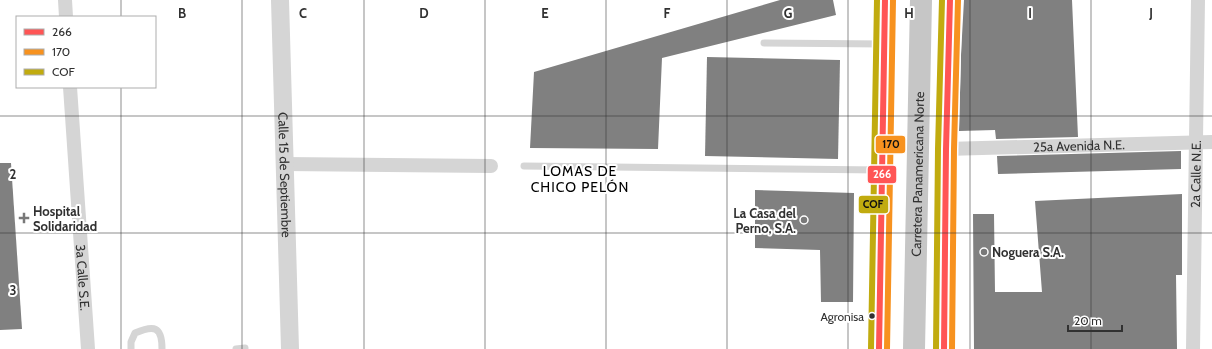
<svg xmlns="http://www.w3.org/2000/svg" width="1212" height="349" viewBox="0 0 1212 349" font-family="Cabin,sans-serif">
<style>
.building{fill:#808080}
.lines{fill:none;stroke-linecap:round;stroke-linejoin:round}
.service{stroke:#d5d5d5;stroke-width:7}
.minor{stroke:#d5d5d5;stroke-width:14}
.tertiary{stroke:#d5d5d5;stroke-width:18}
.trunk{stroke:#c6c6c6;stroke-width:22}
.bus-1-casing{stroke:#fff;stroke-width:9}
.bus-2-casing{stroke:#fff;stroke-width:9}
.bus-3-casing{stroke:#fff;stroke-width:9}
.bus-1{stroke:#f55;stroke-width:6}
.bus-2{stroke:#f7921f;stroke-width:6}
.bus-3{stroke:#c1ab0f;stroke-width:6}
.grid{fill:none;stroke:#313131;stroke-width:1;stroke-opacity:0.55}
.poi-dot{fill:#797979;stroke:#fff;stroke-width:1.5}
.bus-dot{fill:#313131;stroke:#fff;stroke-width:1.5}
.labels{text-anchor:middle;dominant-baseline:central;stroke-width:4;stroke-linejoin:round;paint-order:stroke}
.bus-label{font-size:12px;fill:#313131;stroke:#fff;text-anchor:end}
.street-label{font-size:13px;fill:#313131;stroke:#fff}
.poi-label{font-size:13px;font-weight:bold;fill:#313131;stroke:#fff;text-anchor:start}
.neighbourhood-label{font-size:14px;letter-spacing:1px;fill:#000;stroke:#fff}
.grid-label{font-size:13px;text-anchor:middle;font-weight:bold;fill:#313131;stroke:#fff;stroke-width:4;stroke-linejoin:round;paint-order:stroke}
.line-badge{stroke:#fff;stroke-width:1.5}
.badge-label{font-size:11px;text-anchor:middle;font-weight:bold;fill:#fff}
.pale-badge-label{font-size:11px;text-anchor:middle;font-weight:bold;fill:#111}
</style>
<rect width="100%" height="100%" fill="#fff"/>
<g class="building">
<polygon points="780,0 833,0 836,15 662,58 658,149 530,148 534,72"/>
<polygon points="964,0 1072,0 1078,137 996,139 995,130 959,131 961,54"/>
<polygon points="707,57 840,60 838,159 705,156"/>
<polygon points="1181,151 1181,169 998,174 997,156"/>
<polygon points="0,163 11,163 22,329 0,330"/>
<polygon points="755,190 854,193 853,302 821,302 820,250 755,248"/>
<polygon points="1182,194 1182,275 1176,275 1177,349 974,349 973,214 994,214 995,292 1042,292 1035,201"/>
</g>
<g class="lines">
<g class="service">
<polyline points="764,43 884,44"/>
<polyline points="524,166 881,170"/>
<path d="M131,349V342L135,333C154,325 162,326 162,349"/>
<polyline points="236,349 245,348"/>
</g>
<g class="minor">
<polyline points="65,0 66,17"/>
<path id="s1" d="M70,87L88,349"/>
<path id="s2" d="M946,149L1212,142"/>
<polyline points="284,164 491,166"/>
<path id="s3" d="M1193,349L1198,0"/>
</g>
<g class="tertiary">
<path id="s4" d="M280,0L290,349"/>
<polyline points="879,349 885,0"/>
</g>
<g class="trunk">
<path id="s5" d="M914,349L921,0"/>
<polyline points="944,349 946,149 950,0"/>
</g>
<g class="bus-1-casing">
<g id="bus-1">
<polyline points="879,349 885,0"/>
<polyline points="944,349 946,149 950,0"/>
</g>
</g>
<g class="bus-2-casing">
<g id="bus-2">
<polyline points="887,349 893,0"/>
<polyline points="952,349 954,149 958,0"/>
</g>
</g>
<g class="bus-3-casing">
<g id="bus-3">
<polyline points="871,349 877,0"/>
<polyline points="936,349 938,149 942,0"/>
</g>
</g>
<use href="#bus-1" class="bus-1"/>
<use href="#bus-2" class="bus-2"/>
<use href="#bus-3" class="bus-3"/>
</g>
<path class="grid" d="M121,0V17M242,0V349M364,0V349M485,0V349M606,0V349M727,0V349M848,0V349M970,0V349M1091,0V349M121,87V349M0,116H1212M0,233H1212"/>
<g class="poi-dot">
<path d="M22 212h4v4h4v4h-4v4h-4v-4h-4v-4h4z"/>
<circle cx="804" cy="220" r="4"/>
<circle cx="984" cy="252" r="4"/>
</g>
<circle class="bus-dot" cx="872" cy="316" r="3.5"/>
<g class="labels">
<g class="bus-label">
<text x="864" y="316">Agronisa</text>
</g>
<g class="street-label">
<text stroke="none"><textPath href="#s2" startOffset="133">25a Avenida N.E.</textPath></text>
<text stroke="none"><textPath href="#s5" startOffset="175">Carretera Panamericana Norte</textPath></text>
<text stroke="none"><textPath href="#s3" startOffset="175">2a Calle N.E.</textPath></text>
<text stroke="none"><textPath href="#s4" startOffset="175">Calle 15 de Septiembre</textPath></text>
<text stroke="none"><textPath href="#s1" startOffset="191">3a Calle S.E.</textPath></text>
</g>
<g class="poi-label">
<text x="33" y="211">Hospital<tspan x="33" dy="15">Solidaridad</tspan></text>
<text x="796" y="213" text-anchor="end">La Casa del<tspan x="796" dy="15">Perno, S.A.</tspan></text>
<text x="992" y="252">Noguera S.A.</text>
</g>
<g class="neighbourhood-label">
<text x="580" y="171">LOMAS DE<tspan x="580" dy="16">CHICO PELÓN</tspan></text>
</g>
</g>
<g class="grid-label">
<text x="182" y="18">B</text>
<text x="303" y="18">C</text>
<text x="424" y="18">D</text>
<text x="545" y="18">E</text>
<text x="667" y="18">F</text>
<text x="788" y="18">G</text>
<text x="909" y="18">H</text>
<text x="1030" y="18">I</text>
<text x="1151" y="18">J</text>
<text x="13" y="179">2</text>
<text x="13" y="295">3</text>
</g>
<g class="line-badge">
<rect x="875" y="135" width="31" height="19" rx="4" fill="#f7921f"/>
<rect x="867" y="165" width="30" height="19" rx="4" fill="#f55"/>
<rect x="858" y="195" width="31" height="19" rx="4" fill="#c1ab0f"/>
</g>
<g class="badge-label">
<text x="882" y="178">266</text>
</g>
<g class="pale-badge-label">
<text x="891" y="148">170</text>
<text x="873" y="208">COF</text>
</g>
<rect x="16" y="16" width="140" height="72" fill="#ffffff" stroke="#adadad"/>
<rect x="24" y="29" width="20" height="6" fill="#ff5555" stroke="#adadad"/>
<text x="52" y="36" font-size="12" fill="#313131">266</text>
<rect x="24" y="49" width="20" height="6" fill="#f7921f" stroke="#adadad"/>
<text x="52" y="56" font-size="12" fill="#313131">170</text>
<rect x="24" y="69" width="20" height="6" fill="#c1ab0f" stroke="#adadad"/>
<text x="52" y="76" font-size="12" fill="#313131">COF</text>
<path d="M1068 325v6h54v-6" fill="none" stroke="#313131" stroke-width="2"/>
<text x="1074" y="325" font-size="12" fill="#313131" stroke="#ffffff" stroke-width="3" paint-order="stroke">20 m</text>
</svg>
